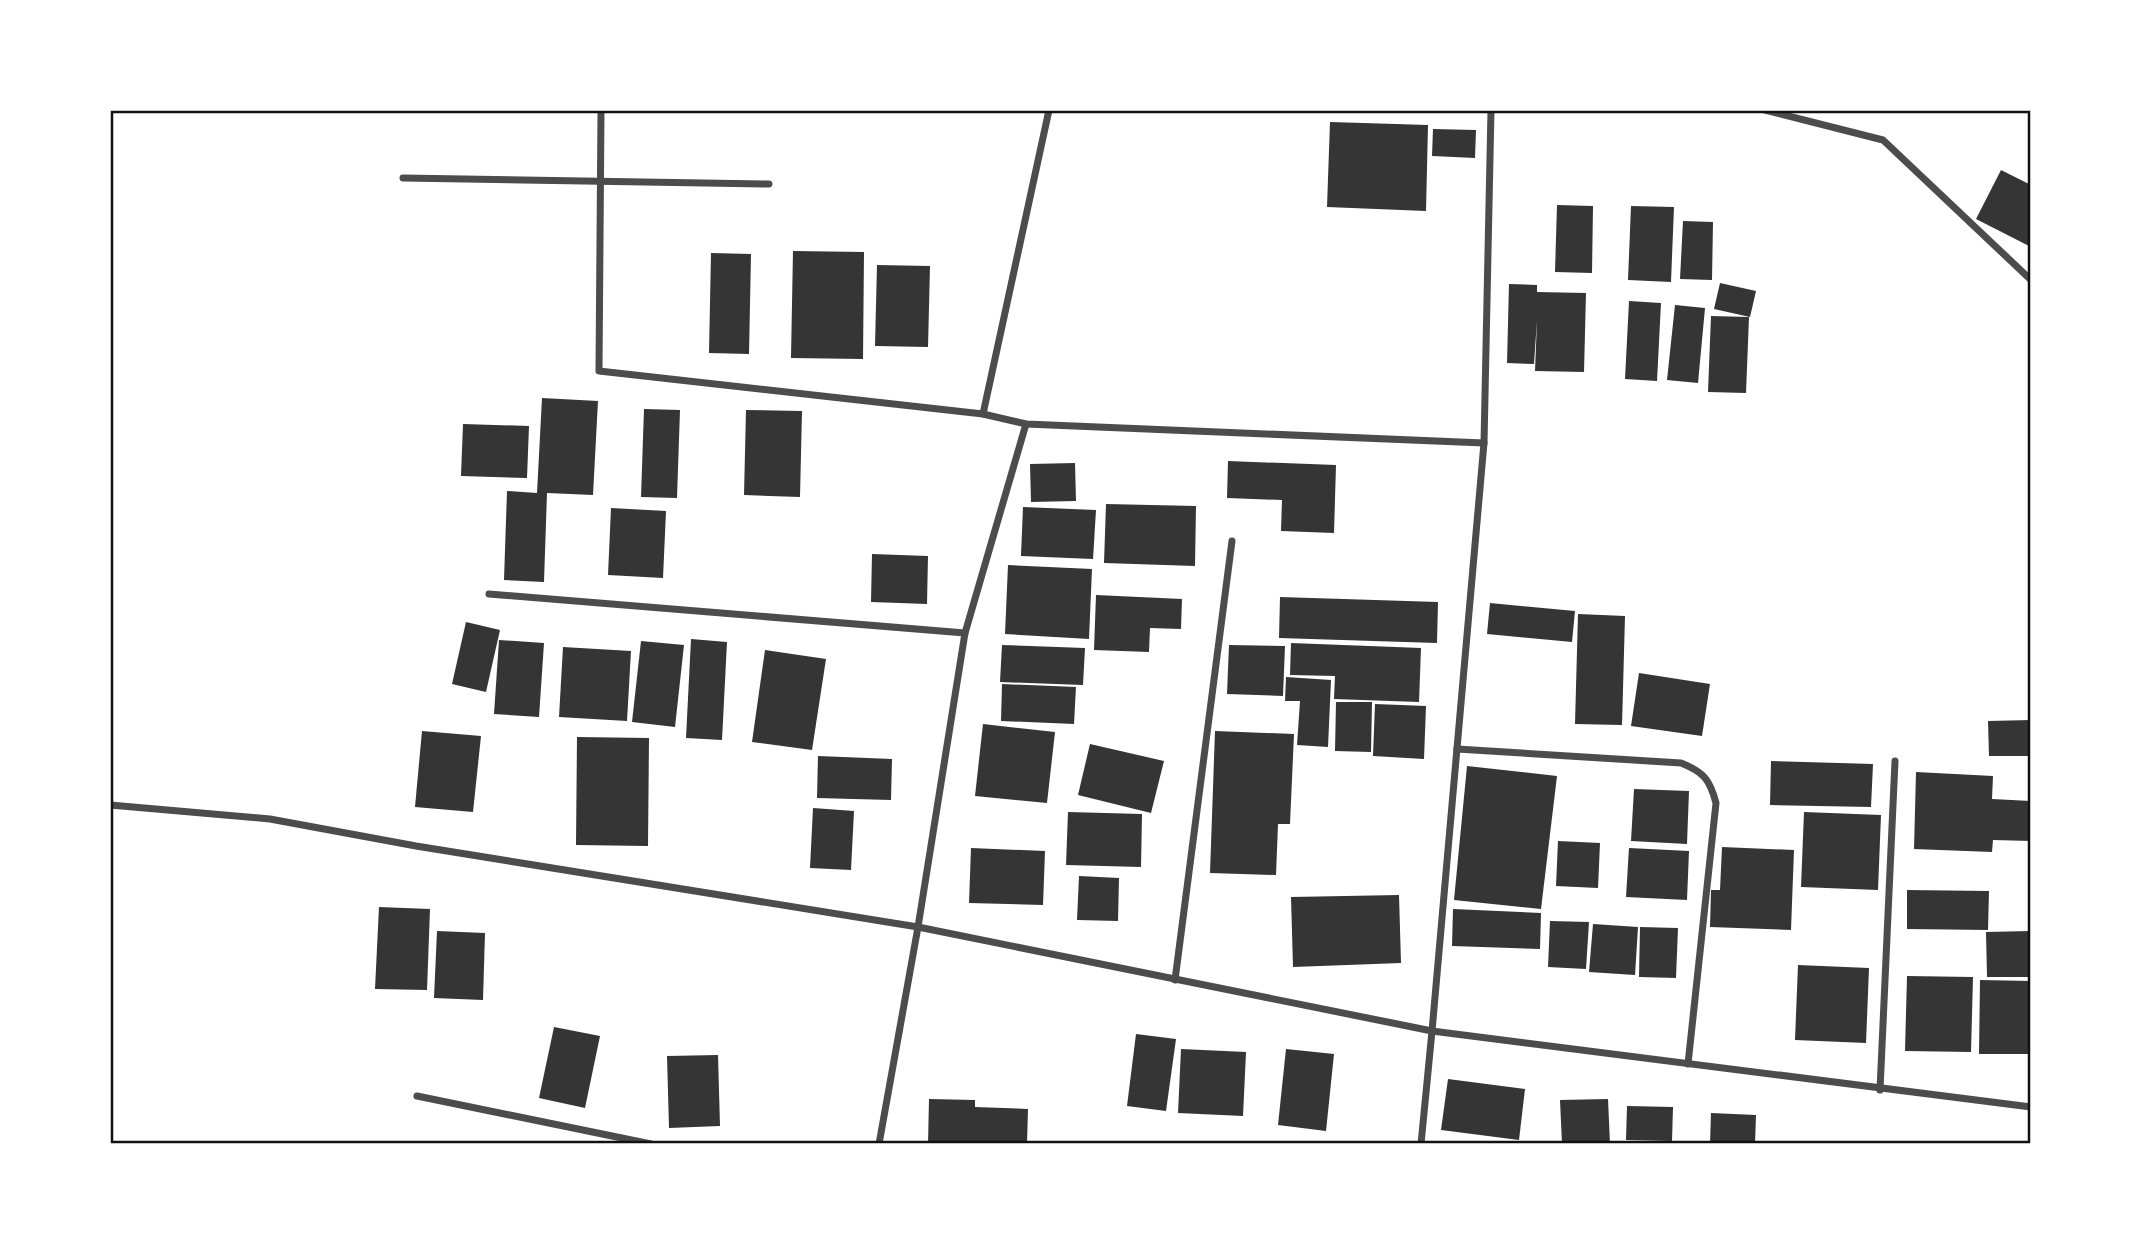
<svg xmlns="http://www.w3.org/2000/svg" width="2141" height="1254" viewBox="0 0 2141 1254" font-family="'DM Sans',sans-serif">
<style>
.building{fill:#353535}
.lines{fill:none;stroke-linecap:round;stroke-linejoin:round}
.minor{stroke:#4c4c4c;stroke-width:7}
.neatline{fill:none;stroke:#111;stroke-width:2.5}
</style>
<rect width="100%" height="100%" fill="#fff"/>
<g class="building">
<polygon points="1330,122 1428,125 1426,211 1327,207"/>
<polygon points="1433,129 1476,130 1475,158 1432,156"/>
<polygon points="2001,170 2031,185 2031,247 1976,219"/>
<polygon points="1557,205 1593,206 1592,273 1555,272"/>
<polygon points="1631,206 1674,207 1671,282 1628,280"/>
<polygon points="1683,221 1713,222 1712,280 1680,279"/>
<polygon points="793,251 864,252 863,359 791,358"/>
<polygon points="711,253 751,254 749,354 709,353"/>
<polygon points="877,265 930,266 928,347 875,346"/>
<polygon points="1720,283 1756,291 1750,317 1714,309"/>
<polygon points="1509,284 1537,285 1537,292 1586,293 1584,372 1535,371 1537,320 1534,364 1507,363"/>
<polygon points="1629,301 1661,303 1657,381 1625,379"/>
<polygon points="1675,305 1705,308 1698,383 1667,380"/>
<polygon points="1711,316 1749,317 1746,393 1708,392"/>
<polygon points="542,398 598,401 593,495 547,493 544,582 504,580 507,491 537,493"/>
<polygon points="644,409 680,410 677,498 641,497"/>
<polygon points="746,410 802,411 800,497 744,495"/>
<polygon points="463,424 529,426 527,478 461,476"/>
<polygon points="1228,461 1336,465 1334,533 1281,531 1282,500 1227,498"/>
<polygon points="1075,463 1076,501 1031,502 1030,464"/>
<polygon points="1106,504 1196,506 1195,566 1104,563"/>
<polygon points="1023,507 1096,510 1093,559 1021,556"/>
<polygon points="611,508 666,511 663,578 608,575"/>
<polygon points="872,554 928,556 927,604 871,602"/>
<polygon points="1008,565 1092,569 1089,639 1005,634"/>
<polygon points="1096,595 1182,599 1181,629 1150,628 1149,652 1094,650"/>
<polygon points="1280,597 1438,602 1437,643 1279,638"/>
<polygon points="1490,603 1575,611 1572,642 1487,634"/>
<polygon points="1578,614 1625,616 1622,725 1575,724"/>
<polygon points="466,622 500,630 486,692 452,684"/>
<polygon points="691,639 727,642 722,740 686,738"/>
<polygon points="499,640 544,643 539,717 494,714"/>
<polygon points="641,641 684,645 675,727 632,722"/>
<polygon points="1291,643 1421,648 1419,702 1334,699 1335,676 1290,675"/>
<polygon points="1002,645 1085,648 1083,685 1000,682"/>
<polygon points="1229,645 1285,646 1283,696 1227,694"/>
<polygon points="563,647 631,651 627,721 559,717"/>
<polygon points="765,650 826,659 812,750 752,742"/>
<polygon points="1639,673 1710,684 1702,736 1631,726"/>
<polygon points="1286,677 1331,680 1328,747 1297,745 1300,701 1285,701"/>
<polygon points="1002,684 1076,687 1074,724 1001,721"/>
<polygon points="1336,702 1372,702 1371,752 1335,751"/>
<polygon points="1375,704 1426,706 1424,759 1373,756"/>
<polygon points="2031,720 2031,756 1989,756 1988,721"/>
<polygon points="983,724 1055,732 1047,803 975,796"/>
<polygon points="422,731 481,736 473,812 415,807"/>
<polygon points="1215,731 1294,734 1290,824 1278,824 1276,875 1210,873"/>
<polygon points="577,737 649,738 648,846 576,845"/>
<polygon points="1090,744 1164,761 1151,813 1078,795"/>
<polygon points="818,756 892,759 891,800 817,798"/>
<polygon points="1771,761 1873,764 1871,807 1770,805"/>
<polygon points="1467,766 1557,776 1541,909 1454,900"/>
<polygon points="1916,772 1993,776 1992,799 2031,801 2031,841 1993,840 1992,852 1914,849"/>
<polygon points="1634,789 1689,791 1687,844 1631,841"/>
<polygon points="813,808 854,811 851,870 810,868"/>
<polygon points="1068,812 1142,814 1141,867 1066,865"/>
<polygon points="1804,812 1881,815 1878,890 1801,887"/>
<polygon points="1558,841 1600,843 1598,888 1556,886"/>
<polygon points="1722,847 1794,850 1791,930 1710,927 1711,890 1720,890"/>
<polygon points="971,848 1045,851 1043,905 969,903"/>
<polygon points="1629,848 1689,851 1687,900 1626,897"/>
<polygon points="1079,876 1119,878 1118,921 1077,920"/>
<polygon points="1907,890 1989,891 1988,930 1907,929"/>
<polygon points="1399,895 1401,963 1293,967 1291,897"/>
<polygon points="379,907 430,909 427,990 375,989"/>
<polygon points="1453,909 1541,913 1540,949 1452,946"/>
<polygon points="1550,921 1589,922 1586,969 1548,967"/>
<polygon points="1593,924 1638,927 1635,975 1589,972"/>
<polygon points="1640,927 1678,928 1676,978 1639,977"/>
<polygon points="437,931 485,933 483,1000 434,998"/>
<polygon points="2031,931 2031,977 1987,977 1986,932"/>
<polygon points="1798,965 1869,968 1866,1043 1795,1040"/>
<polygon points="1907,976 1973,977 1971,1052 1905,1051"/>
<polygon points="1980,980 2031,981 2031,1054 1979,1054"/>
<polygon points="554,1027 600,1036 585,1108 539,1098"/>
<polygon points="1136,1034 1176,1039 1166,1111 1127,1106"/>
<polygon points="1181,1049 1246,1052 1243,1116 1178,1113"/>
<polygon points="1286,1049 1334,1054 1326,1131 1278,1125"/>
<polygon points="718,1055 720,1126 669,1128 667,1056"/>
<polygon points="1448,1079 1525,1089 1519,1140 1441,1130"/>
<polygon points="929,1099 975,1100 975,1107 1028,1109 1027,1144 928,1144"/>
<polygon points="1608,1099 1610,1144 1562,1144 1560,1100"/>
<polygon points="1627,1106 1673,1107 1672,1141 1626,1140"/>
<polygon points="1711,1113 1756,1115 1755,1144 1710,1144"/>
</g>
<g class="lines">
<g class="minor">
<polyline points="601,110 599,371 983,414 1026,424 1484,443"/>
<polyline points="1491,110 1484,443 1432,1031 2031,1107"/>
<polyline points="1765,110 1883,140 2031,280"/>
<polyline points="403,178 769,184"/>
<polyline points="983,414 1049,110"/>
<polyline points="489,594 965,633"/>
<path d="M1457,749L1681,763C1704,772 1710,780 1716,803L1688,1064"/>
<polyline points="110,805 270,819 416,846 918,927 1432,1031 1421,1144"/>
<polyline points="1175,980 1232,541"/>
<polyline points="1880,1090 1895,761"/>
<polyline points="417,1096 651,1144"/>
<polyline points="879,1144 918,927 965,633 1026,424"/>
</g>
</g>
<rect width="2141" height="1254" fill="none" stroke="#ffffff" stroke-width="224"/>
<rect x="112" y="112" width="1917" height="1030" class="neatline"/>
</svg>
